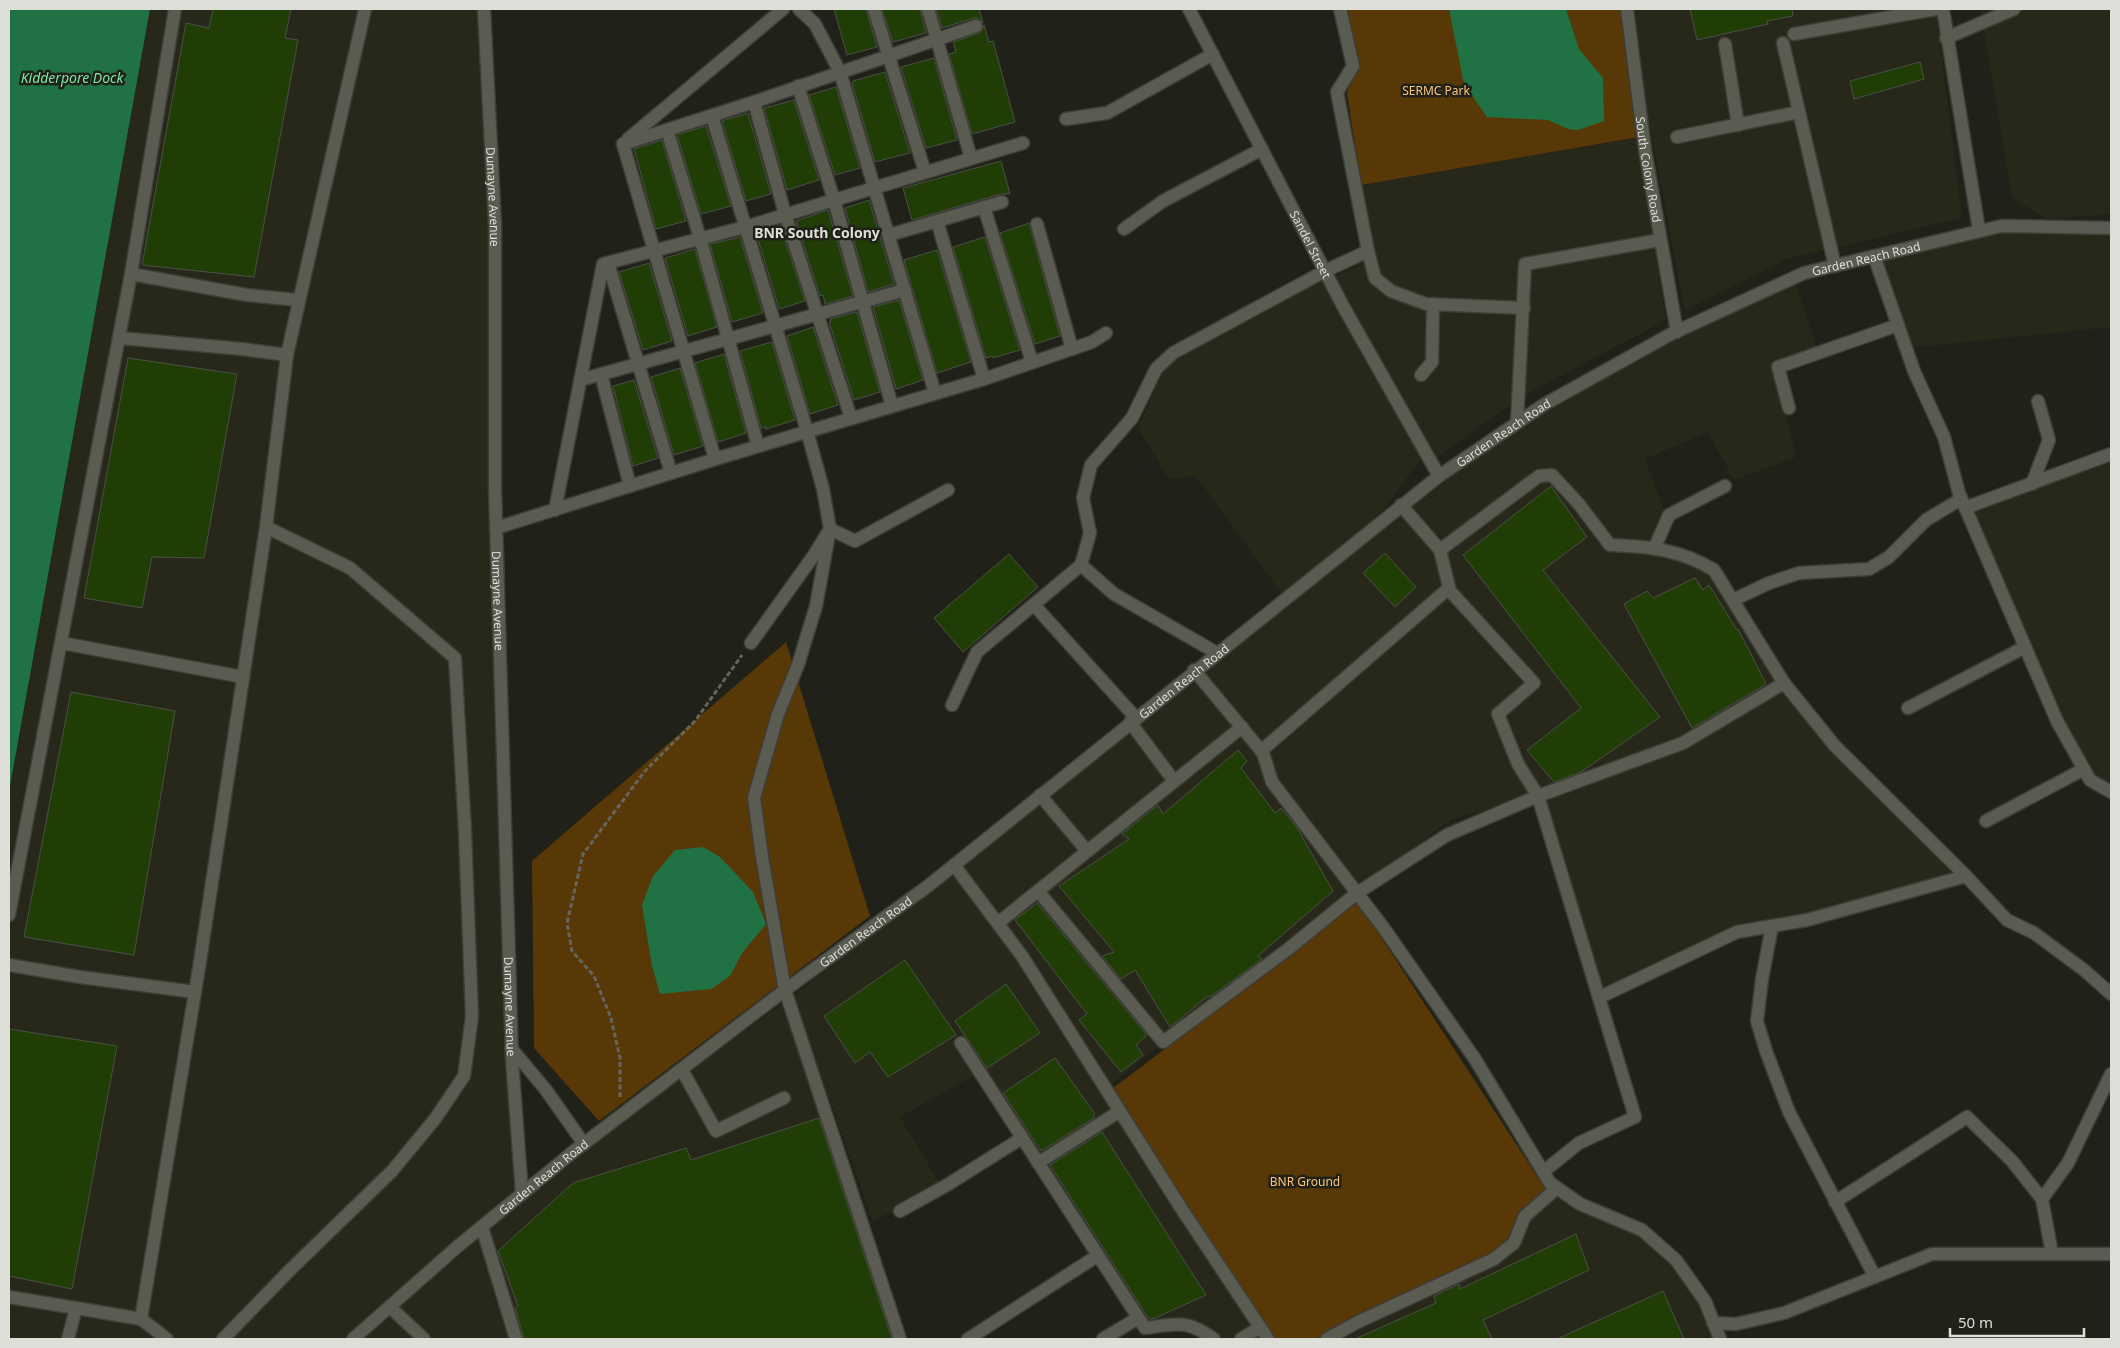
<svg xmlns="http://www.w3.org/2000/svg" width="2120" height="1348" viewBox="0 0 2120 1348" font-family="'Noto Sans',sans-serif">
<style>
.built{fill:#272819}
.green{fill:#583807}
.water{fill:#207244}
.building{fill:#213d06;stroke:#4a5047}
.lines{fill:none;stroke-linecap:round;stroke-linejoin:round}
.minor-casing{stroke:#3d3e37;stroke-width:15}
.path{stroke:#64655d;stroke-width:3;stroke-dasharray:5 2.5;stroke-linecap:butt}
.minor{stroke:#5a5c51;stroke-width:12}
.labels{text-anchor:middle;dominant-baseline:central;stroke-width:5;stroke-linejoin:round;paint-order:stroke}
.park-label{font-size:12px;fill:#fcc37b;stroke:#202118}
.street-label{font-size:12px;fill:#dfdfd9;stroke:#202118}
.water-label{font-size:14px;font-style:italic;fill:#7de7a3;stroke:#202118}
.neighbourhood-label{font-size:14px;font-weight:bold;fill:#dfdfd9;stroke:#202118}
</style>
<rect width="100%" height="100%" fill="#202118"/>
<g class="built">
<polygon points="150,9 479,9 490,243 517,1194 349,1339 9,1339 9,796"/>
<polygon points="1627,9 1936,9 1962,218 1787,259 1685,310"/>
<polygon points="1980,9 2111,9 2111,214 2046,219 2012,198"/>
<polygon points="1639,137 1666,320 1519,398 1435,459 1334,277 1375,258 1361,185"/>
<polygon points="2003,231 2111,235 2111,327 1911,348 1879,260"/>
<polygon points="1322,279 1422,457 1388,504 1361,531 1283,595 1196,476 1169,479 1138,428 1165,366"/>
<polygon points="1796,284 1817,349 1775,368 1796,457 1734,480 1708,432 1645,459 1665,512 1653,551 1692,564 1711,575 1773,672 1827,746 1953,872 1895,893 1795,919 1740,928 1604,993 1532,796 1450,820 1360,888 1275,783 1268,752 1202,670 1443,480 1547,409 1677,336"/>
<polygon points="2111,462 2111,789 2092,777 2044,677 1971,512"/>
<polygon points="1194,679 1260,755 1353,894 1110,1085 960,867"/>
<polygon points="952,872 1018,959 1252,1326 1231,1339 1223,1339 1205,1327 1146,1324 983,1070 900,1117 940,1184 873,1222 793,996"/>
<polygon points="790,998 905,1339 430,1339 399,1307 488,1231 637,1110"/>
<polygon points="1557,1196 1639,1235 1673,1264 1701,1304 1714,1339 1343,1339 1446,1286"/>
<polygon points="389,1313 416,1339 360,1339"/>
</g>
<g class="green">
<polygon points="1347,9 1622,9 1639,137 1361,185 1347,93 1357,64"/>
<polygon points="786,642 870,916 599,1121 534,1048 532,861"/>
<polygon points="1358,902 1539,1179 1547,1187 1521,1217 1511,1241 1493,1255 1355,1318 1316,1339 1274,1339 1261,1325 1112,1089"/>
</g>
<g class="water">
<polygon points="9,9 150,9 9,792"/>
<polygon points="1449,9 1566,9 1579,49 1603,78 1604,121 1578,130 1568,129 1548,120 1487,117 1464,84"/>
<polygon points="703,847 720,857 753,892 766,924 742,953 730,976 711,989 660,994 652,966 642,905 653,876 675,850"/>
</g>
<g class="building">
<polygon points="213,9 291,9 285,38 298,40 254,277 142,265 186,23 209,28"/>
<polygon points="834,9 866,9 877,47 847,55"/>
<polygon points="882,9 920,9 926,33 893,42"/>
<polygon points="936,9 979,9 983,23 978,18 974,18 942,28"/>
<polygon points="1690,9 1792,9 1793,16 1767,21 1768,24 1697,40"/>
<polygon points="984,25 989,42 993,41 1015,122 972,134 949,54 956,52 953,42 979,33 982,31"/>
<polygon points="934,58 957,140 926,148 901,67"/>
<polygon points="1920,62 1924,79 1854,99 1850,81"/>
<polygon points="885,72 910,153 875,162 852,83 853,81"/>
<polygon points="836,87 860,168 835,175 809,95"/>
<polygon points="794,100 819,180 787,190 764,108"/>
<polygon points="748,113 771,194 746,201 722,121"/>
<polygon points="706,126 731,206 701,214 677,135"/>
<polygon points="662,140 686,221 656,229 634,149"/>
<polygon points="1001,161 1010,194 1000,194 912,220 903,188"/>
<polygon points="869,200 894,284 868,292 845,208"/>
<polygon points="828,210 853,296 825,304 823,295 820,296 796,221"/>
<polygon points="1029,223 1060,336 1035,344 1000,233"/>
<polygon points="780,225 805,301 779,309 756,232"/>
<polygon points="740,237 763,313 732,322 710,244"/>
<polygon points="985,237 1020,350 993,358 993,356 986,358 953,247"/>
<polygon points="695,249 717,327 688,336 665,258"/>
<polygon points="937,250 971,362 937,373 904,260"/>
<polygon points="649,263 672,341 643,350 619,272"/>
<polygon points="899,300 923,380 896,389 873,307"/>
<polygon points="857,312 880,392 854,400 829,322 831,322 830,319"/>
<polygon points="813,327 838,405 810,414 787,336"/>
<polygon points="772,342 795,420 766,429 766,427 761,428 740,351"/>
<polygon points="724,354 746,433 718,442 695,363"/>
<polygon points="128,358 237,374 204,558 152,557 142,608 84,598"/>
<polygon points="680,368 703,446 674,455 651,377"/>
<polygon points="634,380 658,458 633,466 613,386"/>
<polygon points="1551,486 1587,537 1543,570 1660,717 1581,772 1554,782 1527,750 1581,708 1463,555"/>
<polygon points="1385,553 1416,587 1395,607 1363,573"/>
<polygon points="1009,554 1038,587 963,652 934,618"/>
<polygon points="1695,578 1703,590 1709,585 1737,630 1738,629 1766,684 1692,728 1624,604 1647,591 1653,598"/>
<polygon points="71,692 175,711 134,955 24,937"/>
<polygon points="1238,750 1247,761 1241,768 1275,813 1281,808 1296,826 1333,891 1258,956 1262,959 1210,997 1208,996 1170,1027 1135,970 1121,979 1102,956 1114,952 1059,886 1129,839 1122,834 1158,805 1163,814"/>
<polygon points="1037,903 1147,1035 1136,1045 1143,1055 1121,1072 1079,1020 1087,1014 1015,920"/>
<polygon points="905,960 956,1035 888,1077 870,1052 855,1063 824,1016"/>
<polygon points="1006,984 1040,1033 987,1068 955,1021"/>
<polygon points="9,1029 117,1046 72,1289 9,1276"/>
<polygon points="1055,1058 1095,1114 1093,1116 1094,1118 1041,1151 1003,1093"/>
<polygon points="819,1118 892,1339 524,1339 515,1308 518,1306 498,1251 573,1183 686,1148 691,1160"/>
<polygon points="1102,1132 1206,1295 1155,1318 1149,1319 1050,1165"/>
<polygon points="1576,1234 1589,1270 1483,1320 1492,1339 1355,1339 1436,1303 1434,1296 1459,1284 1460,1289"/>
<polygon points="1663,1291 1684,1339 1557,1339"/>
</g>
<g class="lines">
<g class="minor-casing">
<g id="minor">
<path id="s1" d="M484,9L495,225V488L512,1059L522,1194"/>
<polyline points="799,9 815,24 840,72 935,393"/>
<polyline points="874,9 925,172"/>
<polyline points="928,9 971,158"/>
<path id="s2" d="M1189,9L1343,306L1439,476"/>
<path id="s3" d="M1627,9L1645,150L1677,332"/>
<polyline points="1943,9 1979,230"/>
<polyline points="1794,34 1936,9"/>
<polyline points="1946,38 2014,9"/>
<polyline points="1783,43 1835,266"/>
<polyline points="1725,44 1738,125"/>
<polyline points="798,86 834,200 892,406"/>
<polyline points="754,102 785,214 851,418"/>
<polyline points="712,116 807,431 823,489 830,529 814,555 751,643"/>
<polyline points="1066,119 1107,113 1213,54"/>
<polyline points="667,130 700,238 758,446"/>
<polyline points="1677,137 1799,112"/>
<polyline points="628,139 783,9"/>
<polyline points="623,144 754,102 976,26"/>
<polyline points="623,144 715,459"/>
<polyline points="984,207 1032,362"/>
<polyline points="937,221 984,379"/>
<polyline points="1037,224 1072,349"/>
<polyline points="1124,229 1163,201 1262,149"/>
<polyline points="889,235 1002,202"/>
<polyline points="1368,251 1375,278 1391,291 1426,304 1524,308"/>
<polyline points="1874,256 1914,371 1944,437 1959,493 2057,721 2090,780 2111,792"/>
<polyline points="608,263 671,473"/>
<polyline points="131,274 247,295 298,300"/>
<polyline points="120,338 242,349 287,355"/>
<polyline points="601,374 630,486"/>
<polyline points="1421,375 1432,362 1433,304"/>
<polyline points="580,380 905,290"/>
<polyline points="1789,408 1778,367 1898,325"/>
<polyline points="1517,423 1525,264 1660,240"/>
<polyline points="2032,484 2049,440 2038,401"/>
<polyline points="1965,508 2111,454"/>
<polyline points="555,510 603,264 745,227 1023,143"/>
<polyline points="496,528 722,457 984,379 1092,342 1106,333"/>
<polyline points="1654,549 1669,515 1725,486"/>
<path d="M1440,550L1539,476L1552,475L1578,503L1610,545C1648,546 1681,550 1714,570L1784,683L1835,746L1966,876L2007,920L2034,933L2084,970L2111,994"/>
<polyline points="1081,565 1114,594 1217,653"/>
<polyline points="1733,600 1769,583 1799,573 1869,569 1889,557 1926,520 1961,499"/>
<polyline points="1034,605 1136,718"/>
<polyline points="62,643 243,677"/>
<polyline points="1194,670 1263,753 1272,782 1383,927 1475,1059 1550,1183 1580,1204 1642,1230 1676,1260 1705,1301 1720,1339"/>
<polyline points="952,705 977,652 1081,565 1090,533 1083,498 1091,465 1132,418 1156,369 1173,353 1325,271 1368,251 1337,92 1353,66 1340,9"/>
<polyline points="1908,708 2025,647"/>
<polyline points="1130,722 1174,781"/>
<polyline points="1261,751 1449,588"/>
<polyline points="1040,795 1087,851"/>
<polyline points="1986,821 2084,769"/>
<polyline points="954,865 1022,956 1181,1208 1268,1339"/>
<polyline points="1038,891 1163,1042 1287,950 1357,893 1447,835 1538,796 1518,764 1498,714 1534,683 1450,591 1440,550 1401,505"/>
<polyline points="9,915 131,274 175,9"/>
<polyline points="998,923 1242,727"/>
<polyline points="1772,926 1762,979 1757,1021 1766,1051 1789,1112 1875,1277"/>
<polyline points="9,965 80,977 195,992"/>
<polyline points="1600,997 1737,932 1807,920 1966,876"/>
<path d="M961,1043L1145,1328C1177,1324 1186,1319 1214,1339"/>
<polyline points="511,1048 546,1090 584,1144"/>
<polyline points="682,1070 716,1131 784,1098"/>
<polyline points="1038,1163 1120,1111"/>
<polyline points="1543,1172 1579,1143 1635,1117 1538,796 1683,743 1784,683"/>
<polyline points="2042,1199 2068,1163 2111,1074"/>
<polyline points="1835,1202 1967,1117 2012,1161 2042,1199 2052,1254"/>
<polyline points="900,1211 947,1185 1022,1138"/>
<polyline points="482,1227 516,1339"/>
<polyline points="9,1297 76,1308 68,1339"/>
<polyline points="390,1307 424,1339"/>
<polyline points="76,1308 141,1319"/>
<polyline points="1713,1323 1736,1324 1784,1313 1932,1254 2111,1254"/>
<polyline points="167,1339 141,1319 199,968 266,527 287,355 365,9"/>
<polyline points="223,1339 289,1271 392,1171 435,1119 464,1076 472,1016 465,831 455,658 350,568 266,527"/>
<path id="s4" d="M353,1339L457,1247L573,1152L785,990L928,886L1439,476L1545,404L1671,334L1804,273L2001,226L2111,228"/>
<polyline points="900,1339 785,990 762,857 754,798 778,714 798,665 816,606 830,529 855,541 948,490"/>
<polyline points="968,1339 1097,1256"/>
<polyline points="1103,1339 1138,1318"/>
<polyline points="1241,1339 1259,1328"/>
<polyline points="1327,1339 1358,1322 1494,1259 1514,1243 1525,1216 1557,1188"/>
</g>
</g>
<polyline class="path" points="620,1097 620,1058 611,1018 594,976 572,951 567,923 583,854 645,771 695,721 742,655"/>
<use href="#minor" class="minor"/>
</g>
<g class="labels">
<g class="park-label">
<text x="1436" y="90">SERMC Park</text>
<text x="1305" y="1181">BNR Ground</text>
</g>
<g class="street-label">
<text stroke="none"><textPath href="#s3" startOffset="162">South Colony Road</textPath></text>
<text stroke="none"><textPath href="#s1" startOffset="188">Dumayne Avenue</textPath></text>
<text stroke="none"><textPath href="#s2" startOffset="265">Sandel Street</textPath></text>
<text stroke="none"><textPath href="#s4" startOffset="1870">Garden Reach Road</textPath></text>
<text stroke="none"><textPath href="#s4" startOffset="1465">Garden Reach Road</textPath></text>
<text stroke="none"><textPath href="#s1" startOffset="592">Dumayne Avenue</textPath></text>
<text stroke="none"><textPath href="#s4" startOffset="1060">Garden Reach Road</textPath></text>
<text stroke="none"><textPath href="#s4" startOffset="655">Garden Reach Road</textPath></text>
<text stroke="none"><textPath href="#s1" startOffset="998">Dumayne Avenue</textPath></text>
<text stroke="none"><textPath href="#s4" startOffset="250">Garden Reach Road</textPath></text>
</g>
<g class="water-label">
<text x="72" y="77">Kidderpore Dock</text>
</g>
<g class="neighbourhood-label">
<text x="817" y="232">BNR South Colony</text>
</g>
</g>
<rect width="2120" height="1348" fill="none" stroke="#dfdfd9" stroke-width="20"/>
<path d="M1950 1328v8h134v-8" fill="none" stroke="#dfdfd9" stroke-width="2.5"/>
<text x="1958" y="1328" font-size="15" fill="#dfdfd9" stroke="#202118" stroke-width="4" paint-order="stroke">50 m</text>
</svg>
